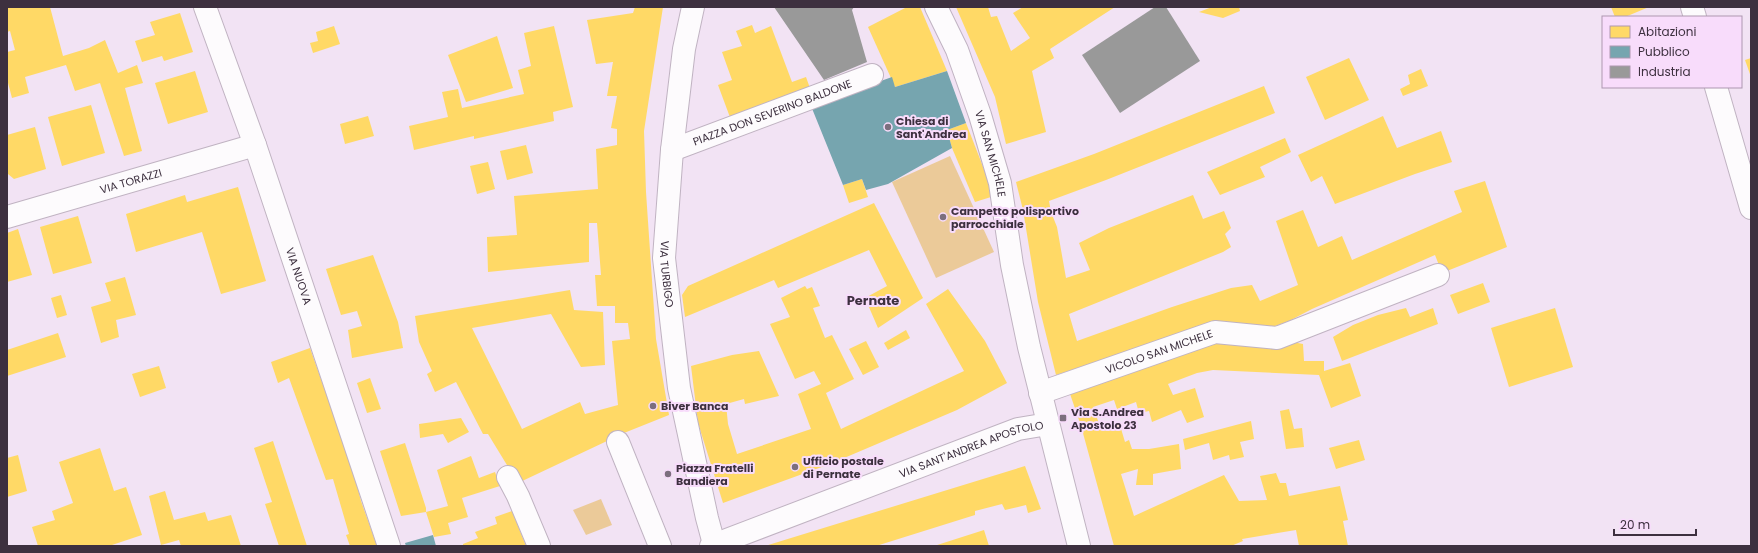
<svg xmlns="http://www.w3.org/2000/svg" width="1758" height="553" viewBox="0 0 1758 553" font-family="Poppins,sans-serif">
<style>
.green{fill:#ebca99}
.homes{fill:#ffd966}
.public{fill:#76a5af}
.industry{fill:#999}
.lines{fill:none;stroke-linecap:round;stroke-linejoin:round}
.minor-casing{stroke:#c0b3c2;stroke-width:24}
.minor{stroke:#fdfbfd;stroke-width:22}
.poi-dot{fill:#7c6f7e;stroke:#f8dcfb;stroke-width:1.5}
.labels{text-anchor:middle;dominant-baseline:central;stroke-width:4;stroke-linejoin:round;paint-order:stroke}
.street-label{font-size:11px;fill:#3d303f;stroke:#f8dcfb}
.poi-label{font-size:11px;font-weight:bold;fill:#3d303f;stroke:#f8dcfb;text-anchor:start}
.quarter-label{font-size:13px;font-weight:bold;fill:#3d303f;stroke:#f8dcfb}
</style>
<rect width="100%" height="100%" fill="#f2e3f4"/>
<g class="green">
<polygon points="950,156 994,252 936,278 892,182"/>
<polygon points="601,499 612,525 586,535 573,510"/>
</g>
<g class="homes">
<polygon points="7,7 50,7 63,56 89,48 105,40 118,73 137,65 143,83 125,88 142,151 124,156 100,83 75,91 66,65 25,77 29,93 12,98 7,79 7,52 15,50 10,31 7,32"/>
<polygon points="635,7 663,7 644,131 646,192 656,339 669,415 624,433 518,483 488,434 483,434 456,382 435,392 427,374 432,371 419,342 415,316 570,290 574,310 603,312 605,365 581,367 551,314 472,328 522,429 580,402 585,414 618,405 612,341 630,339 628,323 615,323 615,306 597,306 595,275 601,275 597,223 589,223 589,262 488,272 487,237 517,235 514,196 598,189 596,149 617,145 617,129 611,128 617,96 607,96 613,62 596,64 587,20 633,13"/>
<polygon points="907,7 920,7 947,71 895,87 868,27"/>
<polygon points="956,7 988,7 991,17 997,16 1011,51 1030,38 1013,13 1023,7 1115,7 1050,49 1054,58 1032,71 1046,132 1006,144 995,97"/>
<polygon points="1212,7 1239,7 1240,11 1223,18 1199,12"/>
<polygon points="1611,7 1649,7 1625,17 1615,17"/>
<polygon points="180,13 193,52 164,61 162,56 142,62 135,41 155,35 150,22"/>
<polygon points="752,25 755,33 771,26 792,82 806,77 811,91 731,120 718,85 732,80 722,52 742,46 736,31"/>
<polygon points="334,26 340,44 313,53 310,43 318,41 316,32"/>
<polygon points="554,26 573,107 553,112 554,121 474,139 474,136 414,150 409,126 448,117 442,92 458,89 462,108 524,94 518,70 531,66 524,33"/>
<polygon points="497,36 513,88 466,102 448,55"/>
<polygon points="1349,58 1369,100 1325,120 1306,77"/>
<polygon points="1751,58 1751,77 1745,60"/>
<polygon points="1421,69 1428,86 1403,96 1400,89 1410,84 1408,75"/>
<polygon points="195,71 208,112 168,124 155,83"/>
<polygon points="1264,86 1275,113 1106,180 1049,201 1051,212 1057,227 1066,278 1090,270 1079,243 1109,228 1193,195 1203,219 1224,211 1231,228 1225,234 1231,247 1223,252 1069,314 1077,341 1172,307 1231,288 1252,285 1260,301 1298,285 1276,221 1303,210 1318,247 1342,236 1352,260 1462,212 1454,191 1485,181 1507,247 1442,273 1435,255 1312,309 1289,321 1262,331 1221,326 1220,321 1056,375 1038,302 1023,210 1016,182 1094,154"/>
<polygon points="91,105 105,153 62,166 48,117"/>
<polygon points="368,116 374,136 345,144 340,124"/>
<polygon points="1383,116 1397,148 1441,131 1452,162 1415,174 1335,204 1322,176 1311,182 1298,155"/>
<polygon points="966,123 989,182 991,197 975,202 952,148 947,130"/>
<polygon points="35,127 46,169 14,179 8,174 7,170 7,135"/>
<polygon points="1285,138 1291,152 1260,167 1265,177 1220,195 1207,172"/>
<polygon points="526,145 533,173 507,180 500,151"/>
<polygon points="488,162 495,189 477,194 470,166"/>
<polygon points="862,179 868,197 849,203 843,185"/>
<polygon points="238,187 266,281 221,294 202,232 136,252 126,214 185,195 187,202"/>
<polygon points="874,203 923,298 878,328 865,298 887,286 869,250 778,288 774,280 685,317 682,295 688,286"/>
<polygon points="78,216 92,263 53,274 40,227"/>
<polygon points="18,229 32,275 7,282 7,233"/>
<polygon points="373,255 398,322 403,348 352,358 348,330 362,326 357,311 341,315 326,269"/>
<polygon points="125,277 136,315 116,320 119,337 101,343 91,307 111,301 105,283"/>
<polygon points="1483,283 1490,302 1458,314 1450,295"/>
<polygon points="805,286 807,289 812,287 820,306 813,308 825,338 832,335 854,379 826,393 841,429 964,371 926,304 948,289 985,341 1007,383 957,410 830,464 723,503 698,423 691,366 732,355 759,351 779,396 745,404 744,399 726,404 728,424 737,454 811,429 798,394 821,384 814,371 795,379 770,324 790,317 781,298"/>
<polygon points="61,295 67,315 57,318 51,298"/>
<polygon points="1406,308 1410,317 1433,308 1438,324 1342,361 1333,337 1353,325 1378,315"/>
<polygon points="1555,308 1573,367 1509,387 1491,328"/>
<polygon points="906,330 910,338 888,350 884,343"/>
<polygon points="58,333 66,357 7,376 7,350"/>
<polygon points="1282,340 1303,344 1304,361 1324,361 1324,371 1350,363 1361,396 1331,408 1319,375 1213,370 1197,373 1168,384 1173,395 1195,388 1204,417 1187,423 1181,410 1152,422 1149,411 1139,413 1136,402 1117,409 1114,400 1093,407 1101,429 1119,422 1125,442 1129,440 1132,449 1149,449 1179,444 1181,469 1153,474 1153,485 1136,485 1138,469 1121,474 1134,516 1224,475 1239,501 1267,500 1260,476 1276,473 1280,483 1286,483 1289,496 1340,486 1348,520 1343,521 1348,546 1299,546 1296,530 1242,539 1243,541 1231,546 1114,546 1081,426 1068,388 1191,343"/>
<polygon points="866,341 879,367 863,375 849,349"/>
<polygon points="310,348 353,470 361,501 377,546 350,546 346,535 349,534 333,479 326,480 289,378 278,383 271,362"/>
<polygon points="159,366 166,388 140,397 132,374"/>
<polygon points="370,378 381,409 367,413 357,383"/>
<polygon points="1289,409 1294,429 1302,428 1304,447 1286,449 1280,411"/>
<polygon points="461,418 469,432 448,443 443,434 420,438 419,424"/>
<polygon points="1251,421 1254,439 1240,442 1244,457 1230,460 1229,455 1213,460 1209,443 1185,450 1183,439"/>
<polygon points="1359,440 1365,460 1336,469 1329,448"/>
<polygon points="273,441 307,546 279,546 265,504 272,502 254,448"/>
<polygon points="405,443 426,508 426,512 448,506 437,470 471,456 479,478 495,472 500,486 462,498 468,517 448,523 451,534 434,537 426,512 401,516 380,451"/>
<polygon points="100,448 114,491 126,487 142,535 109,546 38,546 32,527 55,520 52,511 73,503 59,462"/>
<polygon points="18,455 27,491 7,497 7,458"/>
<polygon points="1025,466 1041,509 1028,513 1026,505 1005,510 1002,504 975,511 975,515 876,546 765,546"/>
<polygon points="165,491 174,520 205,512 208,521 231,515 241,546 181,546 179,540 161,545 149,496"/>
<polygon points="512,511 526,546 463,546 463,544 478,538 475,532 497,524 495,517"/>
<polygon points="984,530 989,546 934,546"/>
</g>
<g class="public">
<polygon points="947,71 966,123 947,130 952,148 888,184 866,190 862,179 843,185 811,106 892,77 895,87"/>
<polygon points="433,535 436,546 406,546 405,543"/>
</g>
<g class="industry">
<polygon points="774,7 854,7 852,10 867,62 824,80"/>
<polygon points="1155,7 1166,7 1200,61 1120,113 1082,55"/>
</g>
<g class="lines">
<g class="minor-casing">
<g id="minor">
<path id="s1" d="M205,7L255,145L389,546"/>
<path id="s2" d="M693,7L684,49L672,150L664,258L679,388L707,518L714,544"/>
<path id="s3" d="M936,7L957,50L980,115L1000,183L1012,265L1029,347L1079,546"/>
<polyline points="1692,7 1695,17"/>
<polyline points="1716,87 1751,208"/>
<path id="s4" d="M672,150L872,75"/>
<path id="s5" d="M7,217L255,145"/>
<path id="s6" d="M1040,393L1215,332L1277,338L1438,275"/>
<polyline points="618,442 660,546"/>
<polyline points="508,477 518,496 539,546"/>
<path id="s7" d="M711,546L1018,429L1048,424"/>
</g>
</g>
<use href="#minor" class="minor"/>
</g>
<g class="poi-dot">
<circle cx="888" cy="127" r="4"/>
<circle cx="943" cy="217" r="4"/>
<circle cx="653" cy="406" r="4"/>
<rect x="1059" y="414" width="8" height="8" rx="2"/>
<circle cx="795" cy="467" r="4"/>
<circle cx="668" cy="474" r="4"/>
</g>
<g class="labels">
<g class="street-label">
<text stroke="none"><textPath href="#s4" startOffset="107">PIAZZA DON SEVERINO BALDONE</textPath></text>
<text stroke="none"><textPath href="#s3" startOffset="157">VIA SAN MICHELE</textPath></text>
<text stroke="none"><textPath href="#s5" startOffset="129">VIA TORAZZI</textPath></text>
<text stroke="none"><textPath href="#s2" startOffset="269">VIA TURBIGO</textPath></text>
<text stroke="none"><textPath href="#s1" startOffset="285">VIA NUOVA</textPath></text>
<text stroke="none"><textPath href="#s6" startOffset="126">VICOLO SAN MICHELE</textPath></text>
<text stroke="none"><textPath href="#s7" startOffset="278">VIA SANT'ANDREA APOSTOLO</textPath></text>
</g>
<g class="poi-label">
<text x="896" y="121">Chiesa di<tspan x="896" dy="13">Sant'Andrea</tspan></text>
<text x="951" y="211">Campetto polisportivo<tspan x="951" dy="13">parrocchiale</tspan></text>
<text x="661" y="406">Biver Banca</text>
<text x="1071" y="412">Via S.Andrea<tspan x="1071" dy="13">Apostolo 23</tspan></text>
<text x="803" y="461">Ufficio postale<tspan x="803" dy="13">di Pernate</tspan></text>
<text x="676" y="468">Piazza Fratelli<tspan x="676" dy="13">Bandiera</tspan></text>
</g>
<g class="quarter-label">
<text x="873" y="300">Pernate</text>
</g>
</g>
<rect width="1758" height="553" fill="none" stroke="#3d303f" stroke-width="16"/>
<rect x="1602" y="16" width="140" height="72" fill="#f8dcfb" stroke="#ad97b0"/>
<rect x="1610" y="26" width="20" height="12" fill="#ffd966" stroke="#ad97b0"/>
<text x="1638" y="36" font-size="12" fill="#3d303f">Abitazioni</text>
<rect x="1610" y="46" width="20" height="12" fill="#76a5af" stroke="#ad97b0"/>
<text x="1638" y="56" font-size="12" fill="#3d303f">Pubblico</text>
<rect x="1610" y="66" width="20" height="12" fill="#999999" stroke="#ad97b0"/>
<text x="1638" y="76" font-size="12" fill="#3d303f">Industria</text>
<path d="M1614 529v6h82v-6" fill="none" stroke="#3d303f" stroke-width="2"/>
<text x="1620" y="529" font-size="12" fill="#3d303f" stroke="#f8dcfb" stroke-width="3" paint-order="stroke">20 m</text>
</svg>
